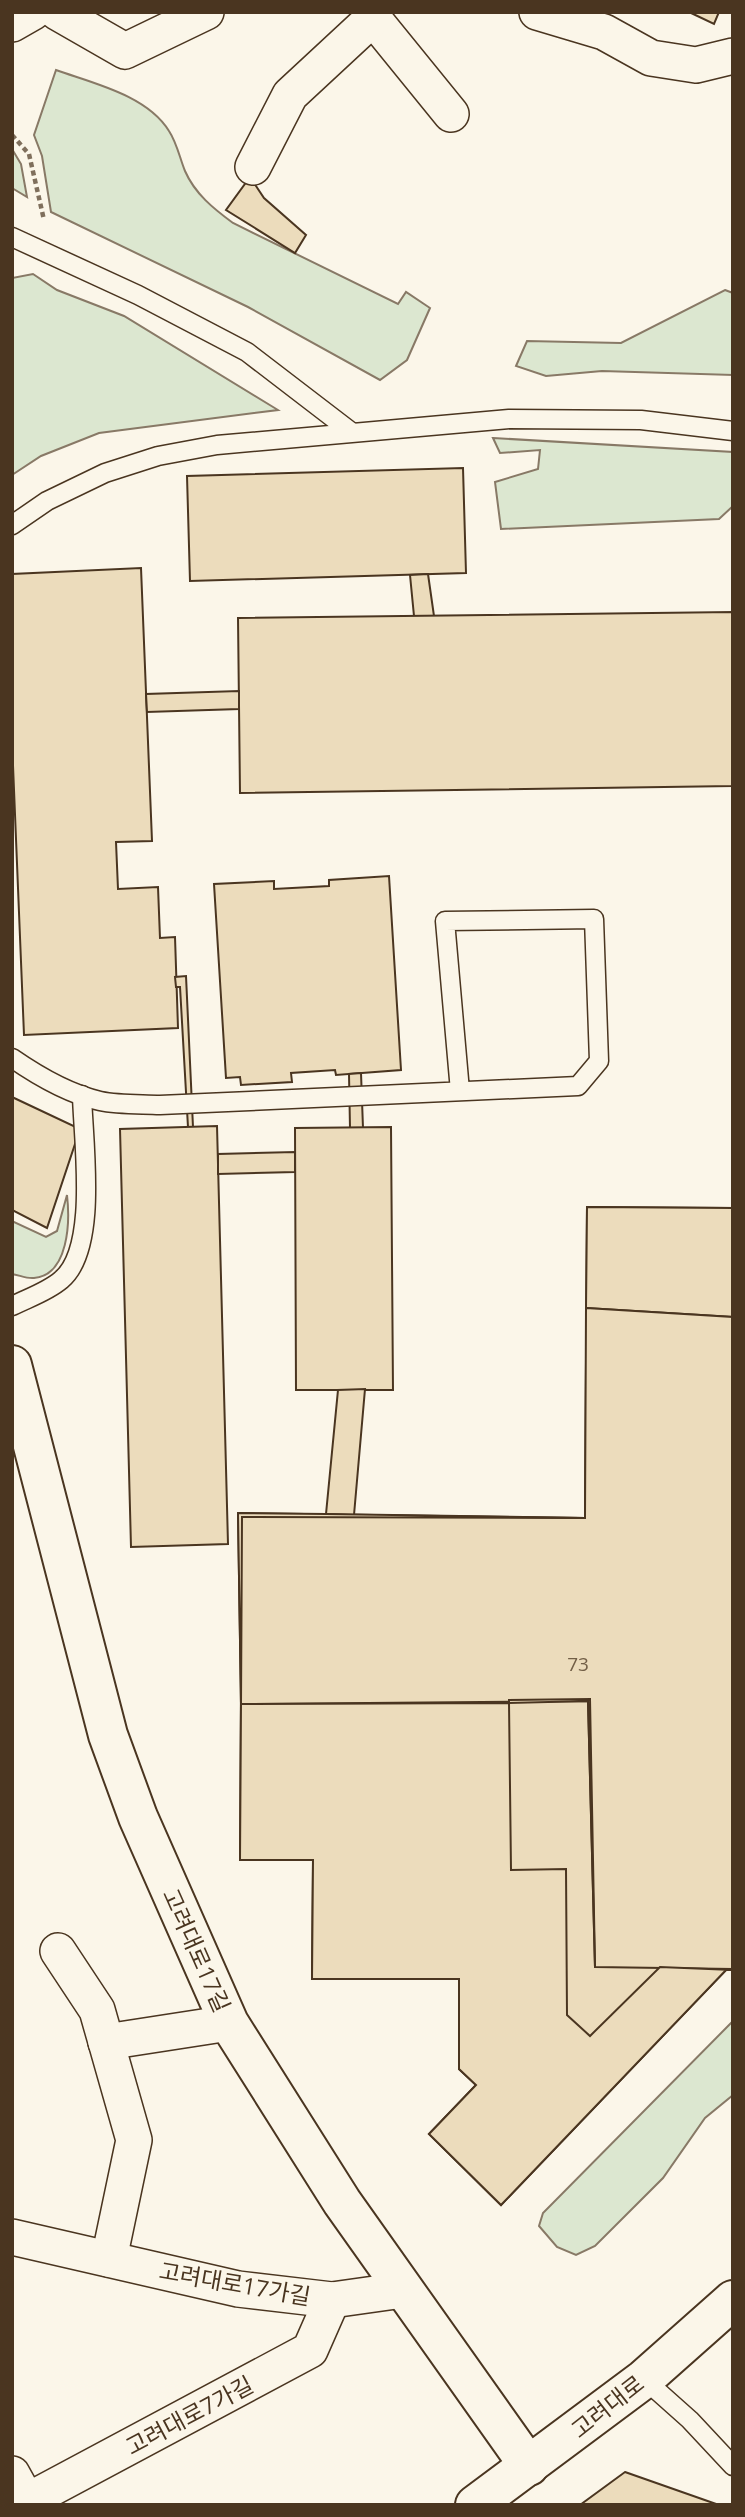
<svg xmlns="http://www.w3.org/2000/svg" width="745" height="2517" viewBox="0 0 745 2517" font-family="'Open Sans','Noto Sans KR',sans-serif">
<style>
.green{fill:#dce7d0;stroke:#887966;stroke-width:2}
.building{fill:#ecdcbc;stroke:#4a3520;stroke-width:2}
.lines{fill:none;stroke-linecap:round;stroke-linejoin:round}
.lane-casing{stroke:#4a3520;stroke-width:21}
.street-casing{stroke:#4a3520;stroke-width:38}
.secondary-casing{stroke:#4a3520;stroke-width:42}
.path{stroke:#7f6f5c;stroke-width:4.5;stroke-dasharray:5 3.5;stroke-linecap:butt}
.lane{stroke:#fbf6e9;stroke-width:18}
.street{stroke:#fbf6e9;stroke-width:35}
.secondary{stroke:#fbf6e9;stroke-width:38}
.labels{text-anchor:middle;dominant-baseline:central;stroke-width:5;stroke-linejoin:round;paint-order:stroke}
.number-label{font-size:19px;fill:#725f47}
.street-label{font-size:23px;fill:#4a3520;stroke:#fbf6e9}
</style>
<rect width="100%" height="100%" fill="#fbf6e9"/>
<g class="green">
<path d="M56,70C92,83 147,95 169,131C177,143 180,159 185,171C195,194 214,209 233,223L398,304L406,292L430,308L407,360L380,380L248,307L51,212L42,156L34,135Z"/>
<polygon points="12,149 21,164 27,197 12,188"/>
<polygon points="33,274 57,290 124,316 278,410 99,433 41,456 12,475 12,278"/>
<polygon points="725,290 733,293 733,375 602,371 546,376 516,366 527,341 621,343"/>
<polygon points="493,438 733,452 733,506 719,519 501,529 495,482 538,469 540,450 500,453"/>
<path d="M67,1195C70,1221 69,1275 34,1278C27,1279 19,1275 12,1274V1221L46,1237L57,1231Z"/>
<polygon points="733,2021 733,2095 705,2118 663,2178 595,2246 576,2255 557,2247 539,2226 543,2213"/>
</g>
<g class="building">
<polygon points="689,12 719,12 714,24"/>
<polygon points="250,177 264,198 306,235 295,253 226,210"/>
<polygon points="463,468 466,573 190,581 187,476"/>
<polygon points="141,568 152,841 116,842 118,889 158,887 160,938 175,937 178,1028 24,1035 12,741 12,574"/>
<polygon points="428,574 434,616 414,616 410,575"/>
<polygon points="733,612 733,786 240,793 238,618"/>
<polygon points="239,691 239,709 147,712 146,694"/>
<polygon points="389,876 401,1070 336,1075 335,1070 291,1073 292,1082 241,1085 240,1077 226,1078 214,884 274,881 274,889 329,886 329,880"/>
<polygon points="186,976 193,1127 188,1127 180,987 176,987 175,977"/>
<polygon points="361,1073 363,1128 350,1128 349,1074"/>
<polygon points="12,1097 80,1129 47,1228 12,1210"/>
<polygon points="217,1126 228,1544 131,1547 120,1129"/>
<polygon points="391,1127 393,1390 296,1390 295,1128"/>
<polygon points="295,1152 295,1172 218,1174 218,1154"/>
<polygon points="587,1207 733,1208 733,1970 726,1970 501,2205 429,2134 476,2085 459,2069 459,1979 312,1979 313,1860 240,1860 242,1517 585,1518"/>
<polygon points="587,1207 733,1208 733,1317 586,1308"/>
<polygon points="586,1308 733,1317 733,1969 595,1967 588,1701 241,1704 238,1513 585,1518"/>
<polygon points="365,1389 354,1515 326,1514 338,1390"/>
<polygon points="238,1513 326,1514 585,1518 242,1517 241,1704"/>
<polygon points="590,1699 595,1967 588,1701 509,1703 509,1700"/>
<polygon points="509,1703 511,1870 566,1869 567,2015 590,2036 660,1967 733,1970 726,1970 501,2205 429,2134 476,2085 459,2069 459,1979 312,1979 313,1860 240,1860 241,1704"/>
<polygon points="625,2472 719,2505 580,2505"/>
</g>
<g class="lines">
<g class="lane-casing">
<g id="lane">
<polyline points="12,237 138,295 247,352 350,431"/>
<polyline points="12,525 47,501 105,473 158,456 217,445 509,419 641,420 733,431"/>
<path d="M12,1058C38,1076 69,1094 100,1101C119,1105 140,1104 160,1105L578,1086L599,1061L594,919L445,921L460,1091"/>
<path d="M12,1306C28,1298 47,1292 61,1280C99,1249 83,1141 82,1095"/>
<polyline points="644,2379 690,2420 733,2466"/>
</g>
</g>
<g class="street-casing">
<g id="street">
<polyline points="57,12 125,51 206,12"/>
<polyline points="371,12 373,18 451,114"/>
<polyline points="537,12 604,32 651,58 696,65 733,56"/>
<polyline points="12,24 33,12"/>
<polyline points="253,167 290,95 373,18"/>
<polyline points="58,1951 97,2010 134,2140 109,2259"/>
<polyline points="106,2042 229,2023"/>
<polyline points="12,2237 238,2289 332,2300 403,2290"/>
<polyline points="12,2474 27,2501"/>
<polyline points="20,2505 310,2350 332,2300"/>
</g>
</g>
<g class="secondary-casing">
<g id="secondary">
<polyline points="12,1365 108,1735 138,1817 229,2023 342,2202 529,2466"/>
<polyline points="475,2505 644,2379 733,2300"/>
</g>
</g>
<polyline class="path" points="12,135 29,154 44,220"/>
<use href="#lane" class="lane"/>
<use href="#street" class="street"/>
<use href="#secondary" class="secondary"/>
</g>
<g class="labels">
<g class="number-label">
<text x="578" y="1664">73</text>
</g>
<g class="street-label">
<text transform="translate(197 1950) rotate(66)">고려대로17길</text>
<text transform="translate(235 2283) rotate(10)">고려대로17가길</text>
<text transform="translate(607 2406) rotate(-38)">고려대로</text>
<text transform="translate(189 2415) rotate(-28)">고려대로7가길</text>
</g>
</g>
<rect width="745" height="2517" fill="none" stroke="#4a3520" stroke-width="28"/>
</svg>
